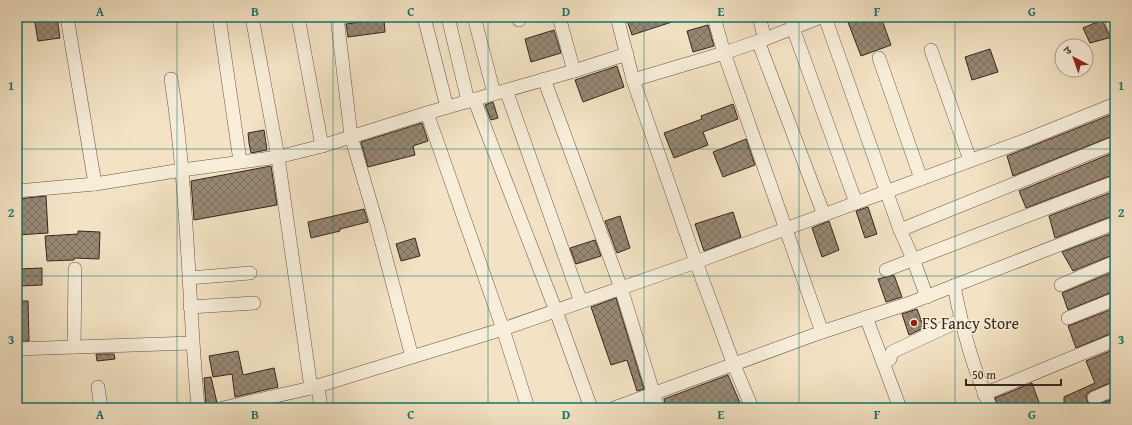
<svg xmlns="http://www.w3.org/2000/svg" width="1132" height="425" viewBox="0 0 1132 425" font-family="'Gentium Book Plus','Noto Serif Devanagari',serif">
<style>
.building{fill:url(#building-cross-hatch);stroke:#36261e}
.lines{fill:none;stroke-linecap:round;stroke-linejoin:round}
.minor-casing{stroke:#655548;stroke-width:14}
.minor{stroke:#f7edd9;stroke-width:13}
.grid{fill:none;stroke:#0f766e;stroke-width:1;stroke-opacity:0.55}
.poi-dot{fill:#8f2418;stroke:#f7edd9;stroke-width:1.5}
.labels{text-anchor:middle;dominant-baseline:central;stroke-width:3;stroke-linejoin:round;paint-order:stroke}
.poi-label{font-size:16px;fill:#36261e;stroke:#f7edd9;text-anchor:start}
.neatline{fill:none;stroke:#0f766e;stroke-width:1.5}
.grid-label{font-size:13px;text-anchor:middle;font-weight:bold;fill:#0f766e}
</style>
<defs>
<pattern id="building-cross-hatch" width="8" height="8" patternUnits="userSpaceOnUse"><rect width="8" height="8" fill="#988874"/><path d="M0 0l8 8M0 8l8-8" fill="none" stroke="#7d6f5f"/></pattern>
</defs>
<rect width="100%" height="100%" fill="#f3e3c4"/>
<filter id="stains"><feTurbulence type="fractalNoise" baseFrequency=".005" numOctaves="4"/><feColorMatrix values="0 0 0 0 .2 0 0 0 0 .09 0 0 0 0 .02 0 0 0 .5 -.17"/></filter>
<radialGradient id="worn" r=".72"><stop offset=".6" stop-color="#630" stop-opacity="0"/><stop offset="1" stop-color="#630" stop-opacity=".3"/></radialGradient>
<g class="building">
<polygon points="34,17 57,17 60,38 38,41"/>
<polygon points="636,17 681,17 681,19 632,35 627,20"/>
<polygon points="846,17 881,17 891,45 861,56"/>
<polygon points="384,19 385,32 348,37 346,24"/>
<polygon points="1102,20 1108,33 1112,37 1090,43 1083,28"/>
<polygon points="708,25 714,46 693,52 687,31"/>
<polygon points="554,30 561,53 531,62 525,39"/>
<polygon points="990,49 998,72 972,80 965,57"/>
<polygon points="617,66 624,87 583,102 575,80"/>
<polygon points="493,102 498,118 491,120 485,105"/>
<polygon points="733,104 738,119 703,132 708,145 674,158 664,133 702,119 701,116"/>
<polygon points="1115,113 1115,135 1013,176 1007,156"/>
<polygon points="422,123 428,141 413,146 415,155 368,167 361,142"/>
<polygon points="264,130 267,150 251,153 249,143 248,133"/>
<polygon points="746,139 755,165 723,177 713,152"/>
<polygon points="1115,152 1115,174 1026,208 1019,191"/>
<polygon points="271,166 277,205 194,220 191,181"/>
<polygon points="1115,191 1115,215 1055,238 1049,216"/>
<polygon points="46,196 48,233 17,235 17,199"/>
<polygon points="868,207 877,234 865,238 856,211"/>
<polygon points="364,209 368,222 340,229 340,231 311,238 308,222"/>
<polygon points="733,212 741,237 704,251 695,224"/>
<polygon points="620,216 630,248 617,253 605,221"/>
<polygon points="829,221 839,250 822,257 812,228"/>
<polygon points="78,231 100,232 99,259 74,258 74,260 47,261 45,236 78,234"/>
<polygon points="1115,232 1115,254 1073,271 1062,252"/>
<polygon points="415,238 420,256 401,261 396,244"/>
<polygon points="595,240 601,256 576,264 570,248"/>
<polygon points="42,268 42,285 20,286 19,269"/>
<polygon points="1115,271 1115,291 1068,310 1062,293"/>
<polygon points="894,275 902,297 886,302 878,279"/>
<polygon points="616,298 644,389 637,391 627,360 611,365 591,307"/>
<polygon points="17,301 28,301 29,341 17,341"/>
<polygon points="1115,308 1115,332 1076,348 1068,326"/>
<polygon points="917,309 924,328 909,335 902,314"/>
<polygon points="1115,349 1115,381 1091,391 1087,394 1086,397 1089,404 1093,406 1115,398 1115,408 1065,408 1064,403 1064,397 1095,383 1086,361"/>
<polygon points="238,351 243,375 274,368 278,387 235,397 232,374 213,377 209,356"/>
<polygon points="96,354 114,354 115,359 97,361"/>
<polygon points="728,375 740,403 729,408 666,408 664,399"/>
<polygon points="211,377 217,403 215,406 206,407 204,378"/>
<polygon points="1032,383 1041,408 999,408 995,398"/>
</g>
<g class="lines">
<g class="minor-casing">
<g id="minor">
<polyline points="67,17 95,184"/>
<polyline points="219,17 240,161"/>
<polyline points="252,17 278,157 311,388"/>
<polyline points="298,17 322,146"/>
<polyline points="337,17 351,136 378,228 412,357"/>
<polyline points="424,17 447,107"/>
<polyline points="448,17 468,101"/>
<polyline points="474,17 494,93"/>
<polyline points="518,17 519,20"/>
<polyline points="559,17 574,71"/>
<polyline points="617,17 633,80 696,262 734,365 752,408"/>
<polyline points="714,17 724,53 822,332"/>
<polyline points="759,17 765,39"/>
<polyline points="792,17 793,28 856,203"/>
<polyline points="825,17 900,230 913,259 927,297"/>
<polyline points="1110,17 1115,30"/>
<polyline points="758,41 824,215"/>
<polyline points="931,50 970,160"/>
<polyline points="879,58 921,179"/>
<path d="M171,79C188,188 188,298 198,408"/>
<polyline points="544,79 621,288 658,408"/>
<polyline points="633,80 724,53 765,39 821,17"/>
<polyline points="506,90 581,302"/>
<polyline points="474,99 556,311 591,408"/>
<polyline points="427,113 503,329 528,408"/>
<polyline points="17,191 95,184 182,170 278,157 322,146 427,113 574,71 627,54"/>
<polyline points="900,230 1115,143"/>
<polyline points="886,270 1115,182"/>
<polyline points="189,278 250,273"/>
<polyline points="1061,285 1115,262"/>
<path d="M954,286C962,328 973,369 991,408"/>
<polyline points="190,307 254,303"/>
<polyline points="866,317 900,408"/>
<polyline points="1068,318 1115,299"/>
<polyline points="74,347 75,269"/>
<polyline points="17,349 192,343"/>
<polyline points="884,363 890,359 892,352 961,320"/>
<polyline points="318,386 321,408"/>
<polyline points="98,387 101,408"/>
<polyline points="984,394 1115,340"/>
<polyline points="1094,398 1115,389"/>
<polyline points="223,408 311,388 503,329 696,262 1026,140 1115,104"/>
<polyline points="614,408 822,332 910,303 1115,223"/>
</g>
</g>
<use href="#minor" class="minor"/>
</g>
<path class="grid" d="M177,17V408M333,17V408M488,17V408M644,17V408M799,17V408M955,17V408M17,149H1115M17,276H1115"/>
<circle class="poi-dot" cx="914" cy="323" r="4"/>
<g class="labels">
<g class="poi-label">
<text x="922" y="323">FS Fancy Store</text>
</g>
</g>
<rect width="1132" height="425" fill="none" stroke="#f3e3c4" stroke-width="44"/>
<g transform="translate(1074 58) rotate(319)"><circle r="19" fill="#f7edd9" stroke="#aa9d8e"/>
<path d="M0-3L7 15L0 10L-7 15Z" fill="#8f2418"/>
<text y="-6" font-size="11" font-weight="bold" text-anchor="middle" fill="#36261e">उ</text>
</g>
<path d="M966 379v6h95v-6" fill="none" stroke="#36261e" stroke-width="2"/>
<text x="972" y="379" font-size="12" fill="#36261e" stroke="#f7edd9" stroke-width="3" paint-order="stroke">50 m</text>
<rect x="22" y="22" width="1088" height="381" class="neatline"/>
<g class="grid-label">
<text x="100" y="16">A</text>
<text x="255" y="16">B</text>
<text x="411" y="16">C</text>
<text x="566" y="16">D</text>
<text x="721" y="16">E</text>
<text x="877" y="16">F</text>
<text x="1032" y="16">G</text>
<text x="11" y="90">1</text>
<text x="1121" y="90">1</text>
<text x="11" y="217">2</text>
<text x="1121" y="217">2</text>
<text x="11" y="344">3</text>
<text x="1121" y="344">3</text>
<text x="100" y="419">A</text>
<text x="255" y="419">B</text>
<text x="411" y="419">C</text>
<text x="566" y="419">D</text>
<text x="721" y="419">E</text>
<text x="877" y="419">F</text>
<text x="1032" y="419">G</text>
</g>
<rect width="100%" height="100%" filter="url(#stains)"/>
<rect width="100%" height="100%" fill="url(#worn)"/>
</svg>
